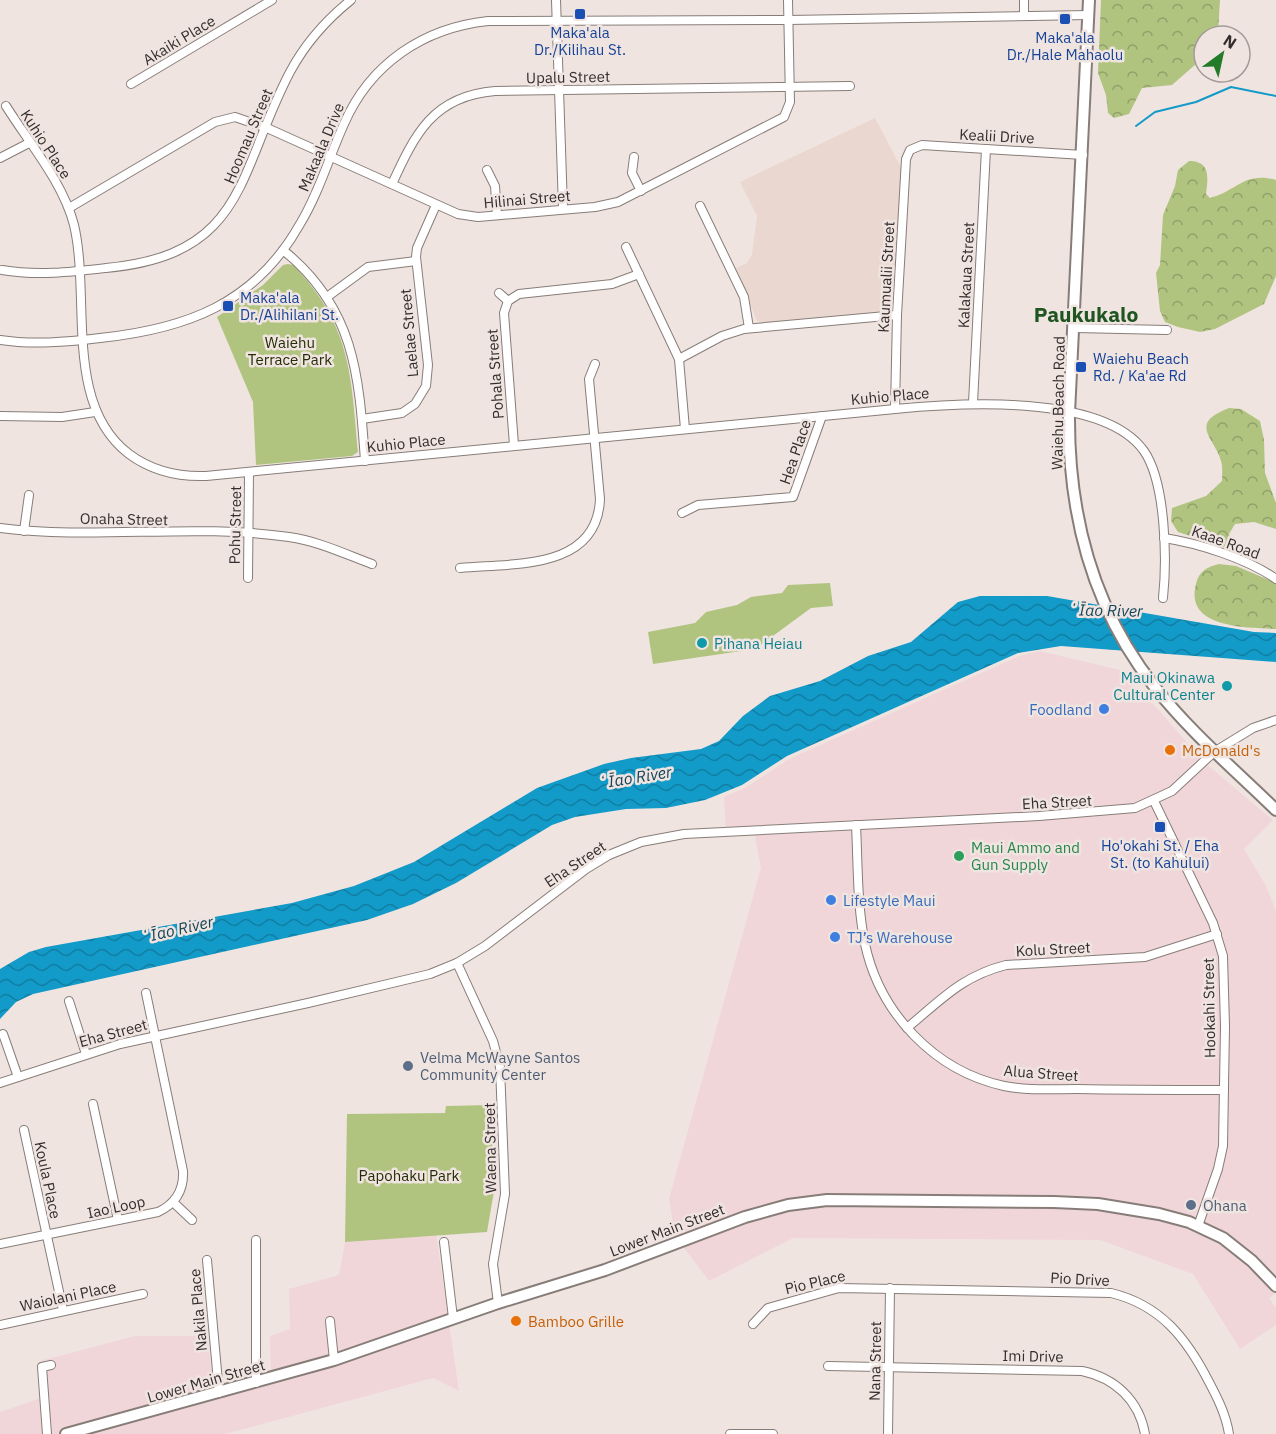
<svg xmlns="http://www.w3.org/2000/svg" width="1276" height="1434" viewBox="0 0 1276 1434" font-family="'IBM Plex Sans',sans-serif">
<style>
.commercial{fill:#f0d6d9}
.built{fill:#ead7cf}
.green{fill:#b0c480}
.forest{fill:url(#forest-crowns)}
.water{fill:url(#water-waves)}
.lines{fill:none;stroke-linecap:round;stroke-linejoin:round}
.stream{stroke:#129ac8;stroke-width:2}
.street-casing{stroke:#877d78;stroke-width:10}
.secondary-casing{stroke:#877d78;stroke-width:14}
.street{stroke:#fff;stroke-width:8}
.secondary{stroke:#fff;stroke-width:10}
.transit-dot{fill:#1a4fb4;stroke:#f0e4e0;stroke-width:2}
.culture-dot{fill:#0f9aa8;stroke:#f0e4e0;stroke-width:2}
.shop-dot{fill:#3f7fe0;stroke:#f0e4e0;stroke-width:2}
.food-dot{fill:#e8710a;stroke:#f0e4e0;stroke-width:2}
.leisure-dot{fill:#2e9e5b;stroke:#f0e4e0;stroke-width:2}
.service-dot{fill:#5c6f8a;stroke:#f0e4e0;stroke-width:2}
.labels{text-anchor:middle;dominant-baseline:central;stroke-width:5;stroke-linejoin:round;paint-order:stroke}
.transit-label{font-size:15px;fill:#164399;stroke:#f0e4e0}
.street-label{font-size:15px;fill:#332e2d;stroke:#f0e4e0}
.park-label{font-size:15px;fill:#242d05;stroke:#f0e4e0}
.culture-label{font-size:15px;fill:#0d838f;stroke:#f0e4e0;text-anchor:start}
.shop-label{font-size:15px;fill:#366cbe;stroke:#f0e4e0;text-anchor:start}
.food-label{font-size:15px;fill:#c56008;stroke:#f0e4e0;text-anchor:start}
.leisure-label{font-size:15px;fill:#27864d;stroke:#f0e4e0;text-anchor:start}
.service-label{font-size:15px;fill:#4e5e75;stroke:#f0e4e0;text-anchor:start}
.water-label{font-size:16px;font-style:italic;fill:#134458;stroke:#f0e4e0}
.district-label{font-size:21px;font-weight:bold;fill:#1f5521;stroke:#f0e4e0}
</style>
<defs>
<pattern id="forest-crowns" width="20" height="18" patternUnits="userSpaceOnUse" patternTransform="scale(1.5)"><rect width="20" height="18" fill="#b0c480"/><path d="M2 6a3 3 0 1 1 6 0M12 15a3 3 0 1 1 6 0" fill="none" stroke="#90a069"/></pattern>
<pattern id="water-waves" width="16" height="10" patternUnits="userSpaceOnUse" patternTransform="scale(1.5)"><rect width="16" height="10" fill="#129ac8"/><path d="M0 5q4-4 8 0t8 0" fill="none" stroke="#117ea3"/></pattern>
</defs>
<rect width="100%" height="100%" fill="#f0e4e0"/>
<g class="commercial">
<polygon points="1040,651 1120,670 1137,693 1154,705 1204,762 1273,820 1244,849 1266,886 1276,911 1276,1293 1269,1298 1276,1308 1276,1325 1240,1349 1193,1274 1100,1240 793,1238 709,1281 675,1236 669,1199 761,868 754,831 726,832 724,797 745,788 789,759 1019,656"/>
<polygon points="436,1234 459,1391 433,1378 225,1434 0,1434 0,1412 41,1398 40,1361 135,1336 207,1336 214,1391 271,1373 270,1336 290,1329 289,1289 339,1275 345,1242"/>
</g>
<polygon class="built" points="875,118 903,171 895,304 885,312 762,323 757,321 736,268 747,263 752,255 757,216 740,182"/>
<g class="green">
<path d="M288,264L293,265C351,325 351,374 358,452L352,456L256,465L253,402L217,317L263,285L283,265Z"/>
<polygon points="830,583 833,606 811,608 755,649 653,664 648,632 695,623 706,612 737,605 751,597 782,593 788,585"/>
<polygon points="491,1105 494,1191 487,1232 345,1242 347,1114 445,1113 446,1106"/>
</g>
<g class="forest">
<polygon points="1101,0 1220,0 1218,33 1217,36 1204,36 1204,57 1172,85 1142,88 1129,114 1114,118 1108,113 1106,95 1098,73"/>
<path d="M1189,161C1211,161 1208,178 1206,194L1210,198C1237,191 1244,171 1276,180V276L1264,304L1215,329L1200,332L1178,327L1165,322L1160,311L1156,273L1160,265L1163,215L1175,186L1178,170Z"/>
<path d="M1229,408L1241,409L1260,421L1264,440L1265,473L1276,503V529L1254,522L1235,524L1229,534L1232,544L1227,548L1178,532L1171,521L1172,508L1206,496L1222,481C1222,475 1223,467 1221,461C1215,438 1187,424 1229,408Z"/>
<path d="M1219,564L1236,566L1276,583V629C1248,627 1184,629 1196,584C1199,571 1207,567 1219,564Z"/>
</g>
<polygon class="water" points="980,596 1047,596 1254,632 1276,633 1276,662 1061,646 1018,653 787,756 742,785 705,800 666,808 626,809 575,817 552,825 456,883 413,904 367,920 33,994 16,1002 0,1019 0,969 29,952 46,947 292,903 354,886 414,862 537,788 604,764 631,758 701,749 719,741 743,716 770,696 820,681 868,656 911,642 958,602"/>
<g class="lines">
<polyline class="stream" points="1136,126 1155,112 1196,102 1231,87 1276,96"/>
<g class="street-casing">
<g id="street">
<polyline points="556,0 563,208"/>
<polyline points="1024,0 1024,16"/>
<polyline points="131,84 272,0"/>
<path d="M6,106C29,143 63,182 74,225C91,297 63,404 129,454C152,471 178,477 206,476L895,409C958,403 1103,393 1144,451C1166,483 1167,560 1163,598"/>
<polyline points="634,157 632,173 641,191"/>
<polyline points="0,158 29,143"/>
<polyline points="487,170 495,186 497,215"/>
<path d="M392,184C415,134 433,96 495,91L850,86"/>
<polyline points="700,206 744,297 749,328"/>
<polyline points="69,208 215,122 235,117 267,128 458,214 478,217 595,207 618,202 784,117 790,102 788,0"/>
<polyline points="626,247 679,359 685,429"/>
<path d="M283,250C355,308 359,375 365,461"/>
<path d="M2,270C37,276 71,272 106,268C247,255 237,173 290,72C305,44 326,20 351,0"/>
<polyline points="499,293 508,301"/>
<polyline points="327,297 368,267 416,261"/>
<polyline points="1075,328 1167,330"/>
<path d="M0,340C33,345 66,342 100,338C186,329 255,304 300,224C319,193 329,157 344,124C370,64 423,28 488,21L788,20L1089,15"/>
<polyline points="679,359 722,336 744,329 897,315"/>
<polyline points="973,403 986,149"/>
<polyline points="895,409 897,315 906,159 910,150 922,145 1083,155"/>
<polyline points="0,416 62,417 95,412"/>
<polyline points="362,419 402,413 415,404 426,386 428,365 416,257 417,248 436,205"/>
<polyline points="514,445 504,313 508,301 519,294 612,284 639,274"/>
<polyline points="682,513 698,505 793,497 822,416"/>
<path d="M0,528C95,540 195,523 289,537C318,541 345,554 372,564"/>
<polyline points="24,531 29,495"/>
<path d="M1164,538C1198,543 1248,559 1276,579"/>
<path d="M460,568C512,563 597,571 600,499L589,379L595,364"/>
<polyline points="248,578 249,472"/>
<polyline points="1154,801 1213,923 1223,956 1225,1026 1223,1146 1218,1169 1198,1226"/>
<path d="M856,825C858,864 857,906 865,944C880,1014 935,1071 1004,1086C1028,1091 1053,1089 1077,1089C1126,1090 1175,1090 1224,1090"/>
<polyline points="457,963 493,1041 500,1067 505,1194 493,1264 498,1303"/>
<polyline points="69,1001 86,1054"/>
<path d="M907,1028C941,1000 962,976 1006,965L1145,957L1217,934"/>
<polyline points="3,1034 18,1077"/>
<polyline points="0,1083 120,1044 308,1003 430,974 457,963 485,946 586,869 609,855 641,842 684,834 1039,816 1135,808 1172,791 1214,752 1253,728 1276,720"/>
<polyline points="93,1104 118,1220"/>
<polyline points="24,1130 63,1310"/>
<polyline points="173,1202 192,1220"/>
<polyline points="444,1242 453,1318"/>
<path d="M0,1244L158,1212C175,1204 184,1190 183,1171L146,993"/>
<polyline points="207,1260 219,1393"/>
<polyline points="330,1321 334,1360"/>
<path d="M753,1324L768,1308L839,1288L1111,1293C1161,1305 1187,1339 1209,1382C1218,1399 1226,1415 1229,1434"/>
<polyline points="0,1325 143,1294"/>
<path d="M828,1366L1082,1371C1115,1378 1139,1400 1145,1434"/>
<polyline points="256,1383 256,1240"/>
<polyline points="47,1434 42,1367 51,1365"/>
<polyline points="730,1434 773,1434"/>
<polyline points="888,1434 890,1288"/>
</g>
</g>
<g class="secondary-casing">
<g id="secondary">
<path d="M1089,0L1069,413C1068,513 1091,606 1154,686C1190,732 1235,770 1276,810"/>
<polyline points="66,1434 334,1360 498,1303 605,1270 745,1217 788,1205 827,1200 1054,1202 1098,1204 1159,1214 1189,1222 1223,1238 1252,1261 1276,1286"/>
</g>
</g>
<use href="#street" class="street"/>
<use href="#secondary" class="secondary"/>
</g>
<g class="transit-dot">
<rect x="574" y="8" width="12" height="12" rx="3"/>
<rect x="1059" y="13" width="12" height="12" rx="3"/>
<rect x="222" y="300" width="12" height="12" rx="3"/>
<rect x="1075" y="361" width="12" height="12" rx="3"/>
<rect x="1154" y="821" width="12" height="12" rx="3"/>
</g>
<g class="culture-dot">
<circle cx="702" cy="643" r="6"/>
<circle cx="1227" cy="686" r="6"/>
</g>
<g class="shop-dot">
<circle cx="1104" cy="709" r="6"/>
<circle cx="831" cy="900" r="6"/>
<circle cx="835" cy="937" r="6"/>
</g>
<g class="food-dot">
<circle cx="1170" cy="750" r="6"/>
<circle cx="516" cy="1321" r="6"/>
</g>
<circle class="leisure-dot" cx="959" cy="856" r="6"/>
<g class="service-dot">
<circle cx="408" cy="1066" r="6"/>
<circle cx="1191" cy="1205" r="6"/>
</g>
<g class="labels">
<g class="transit-label">
<text x="580" y="32">Maka'ala<tspan x="580" dy="17">Dr./Kilihau St.</tspan></text>
<text x="1065" y="37">Maka'ala<tspan x="1065" dy="17">Dr./Hale Mahaolu</tspan></text>
<text x="240" y="297" text-anchor="start">Maka'ala<tspan x="240" dy="17">Dr./Alihilani St.</tspan></text>
<text x="1093" y="358" text-anchor="start">Waiehu Beach<tspan x="1093" dy="17">Rd. / Ka'ae Rd</tspan></text>
<text x="1160" y="845">Ho'okahi St. / Eha<tspan x="1160" dy="17">St. (to Kahului)</tspan></text>
</g>
<g class="street-label">
<text transform="translate(179 40) rotate(-31)">Akaiki Place</text>
<text transform="translate(568 77) rotate(-1)">Upalu Street</text>
<text transform="translate(248 136) rotate(-67)">Hoomau Street</text>
<text transform="translate(997 136) rotate(3)">Kealii Drive</text>
<text transform="translate(46 144) rotate(57)">Kuhio Place</text>
<text transform="translate(321 147) rotate(-67)">Makaala Drive</text>
<text transform="translate(527 199) rotate(-5)">Hilinai Street</text>
<text transform="translate(966 275) rotate(-87)">Kalakaua Street</text>
<text transform="translate(886 277) rotate(-87)">Kaumualii Street</text>
<text transform="translate(409 333) rotate(-95)">Laelae Street</text>
<text transform="translate(495 374) rotate(-94)">Pohala Street</text>
<text transform="translate(890 396) rotate(-5)">Kuhio Place</text>
<text transform="translate(1058 403) rotate(-89)">Waiehu Beach Road</text>
<text transform="translate(406 443) rotate(-6)">Kuhio Place</text>
<text transform="translate(795 452) rotate(-71)">Hea Place</text>
<text transform="translate(124 519) rotate(1)">Onaha Street</text>
<text transform="translate(235 525) rotate(-89)">Pohu Street</text>
<text transform="translate(1226 542) rotate(20)">Kaae Road</text>
<text transform="translate(1057 802) rotate(-3)">Eha Street</text>
<text transform="translate(575 864) rotate(-34)">Eha Street</text>
<text transform="translate(1053 949) rotate(-3)">Kolu Street</text>
<text transform="translate(1209 1008) rotate(-91)">Hookahi Street</text>
<text transform="translate(113 1033) rotate(-15)">Eha Street</text>
<text transform="translate(1041 1073) rotate(4)">Alua Street</text>
<text transform="translate(490 1148) rotate(-91)">Waena Street</text>
<text transform="translate(48 1180) rotate(78)">Koula Place</text>
<text transform="translate(116 1207) rotate(-12)">Iao Loop</text>
<text transform="translate(667 1230) rotate(-21)">Lower Main Street</text>
<text transform="translate(1080 1279) rotate(3)">Pio Drive</text>
<text transform="translate(815 1282) rotate(-13)">Pio Place</text>
<text transform="translate(68 1296) rotate(-12)">Waiolani Place</text>
<text transform="translate(198 1310) rotate(-95)">Nakila Place</text>
<text transform="translate(1033 1356) rotate(1)">Imi Drive</text>
<text transform="translate(875 1361) rotate(-89)">Nana Street</text>
<text transform="translate(206 1381) rotate(-16)">Lower Main Street</text>
</g>
<g class="park-label">
<text x="290" y="342">Waiehu<tspan x="290" dy="17">Terrace Park</tspan></text>
<text x="409" y="1175">Papohaku Park</text>
</g>
<g class="culture-label">
<text x="714" y="643">Pihana Heiau</text>
<text x="1215" y="677" text-anchor="end">Maui Okinawa<tspan x="1215" dy="17">Cultural Center</tspan></text>
</g>
<g class="shop-label">
<text x="1092" y="709" text-anchor="end">Foodland</text>
<text x="843" y="900">Lifestyle Maui</text>
<text x="847" y="937">TJ’s Warehouse</text>
</g>
<g class="food-label">
<text x="1182" y="750">McDonald's</text>
<text x="528" y="1321">Bamboo Grille</text>
</g>
<g class="leisure-label">
<text x="971" y="847">Maui Ammo and<tspan x="971" dy="17">Gun Supply</tspan></text>
</g>
<g class="service-label">
<text x="420" y="1057">Velma McWayne Santos<tspan x="420" dy="17">Community Center</tspan></text>
<text x="1203" y="1205">Ohana</text>
</g>
<g class="water-label">
<text transform="translate(1106 610) rotate(1)">ʻĪao River</text>
<text transform="translate(635 777) rotate(-9)">ʻĪao River</text>
<text transform="translate(177 929) rotate(-13)">ʻĪao River</text>
</g>
<g class="district-label">
<text x="1086" y="314">Paukukalo</text>
</g>
</g>
<g transform="translate(1222 54) rotate(33)"><circle r="28" fill="#f0e4e0" stroke="#a49b98" stroke-width="1.5"/>
<path d="M0-4.5L10 22L0 15L-10 22Z" fill="#237b29"/>
<text y="-9" font-size="16" font-weight="bold" text-anchor="middle" fill="#332e2d">N</text>
</g>
</svg>
